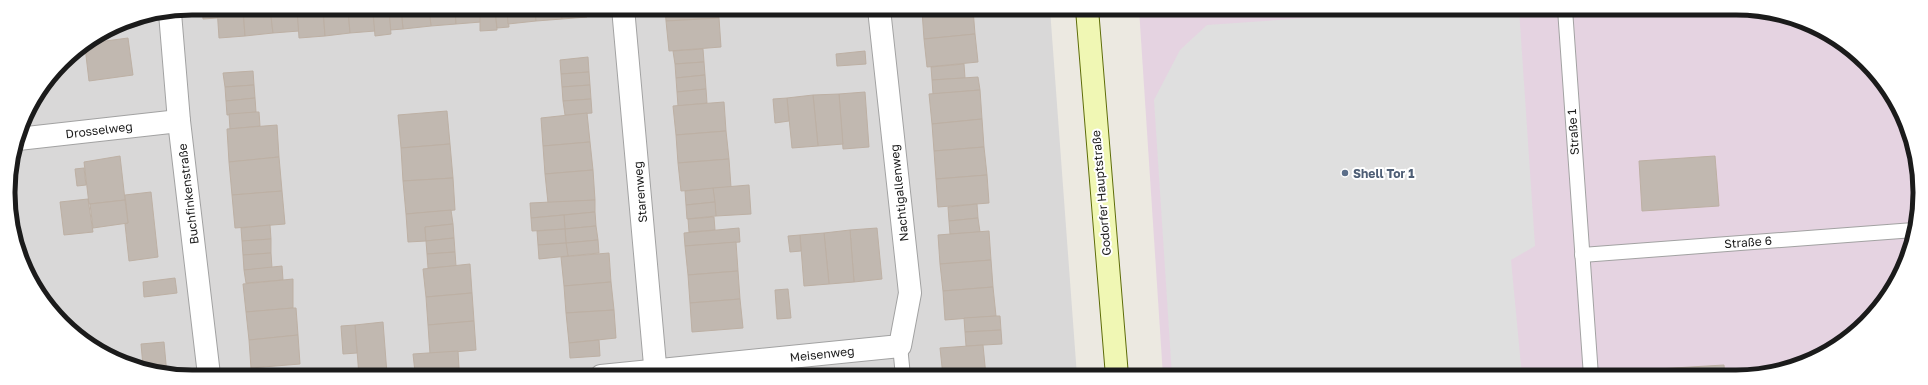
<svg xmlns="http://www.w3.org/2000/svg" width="1928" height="385" viewBox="0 0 1928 385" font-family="'Golos Text',sans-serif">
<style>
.residential{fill:#d9d8d8}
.industrial{fill:#e5d3e1}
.parking{fill:#dfdfdf}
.building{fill:#c1b8b0;stroke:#bdb0a4}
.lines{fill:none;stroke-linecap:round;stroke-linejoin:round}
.service-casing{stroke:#a2a2a2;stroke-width:16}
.minor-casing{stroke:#a2a2a2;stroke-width:24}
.secondary-casing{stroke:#5d6c08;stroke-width:24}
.service{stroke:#fff;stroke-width:14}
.minor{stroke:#fff;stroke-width:22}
.secondary{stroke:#f0f7b4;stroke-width:22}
.service-dot{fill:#5c6f8a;stroke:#fff;stroke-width:1.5}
.labels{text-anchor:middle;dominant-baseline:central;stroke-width:4;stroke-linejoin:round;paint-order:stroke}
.street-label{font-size:12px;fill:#1b1b1b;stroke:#fff}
.service-label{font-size:12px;font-weight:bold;fill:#4e5e75;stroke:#fff;text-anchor:start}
.rim{fill:none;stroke:#1b1b1b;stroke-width:5}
</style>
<rect width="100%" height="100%" fill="#ece9e1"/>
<polygon class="residential" points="192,8 1050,9 1077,376 169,375 100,352 54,314 18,252 8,181 22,122 62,62 122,22"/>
<polygon class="industrial" points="1139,9 1759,10 1828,33 1882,80 1914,145 1918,216 1901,274 1866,323 1806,363 1748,377 1163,376"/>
<polygon class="parking" points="1435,9 1519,9 1535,246 1511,260 1522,376 1172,376 1154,100 1180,50 1207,25"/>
<g class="building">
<polygon points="202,8 217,8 217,18 203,19"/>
<polygon points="217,8 243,8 245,36 219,38"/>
<polygon points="243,8 270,8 273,33 245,36"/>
<polygon points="270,8 297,8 299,31 273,33"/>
<polygon points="297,8 323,8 325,36 299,38"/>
<polygon points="323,8 348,8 350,33 325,36"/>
<polygon points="348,8 373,8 375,31 350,33"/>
<polygon points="373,8 389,8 389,11 373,12"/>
<polygon points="429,8 455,8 456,24 431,26"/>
<polygon points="429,8 431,26 403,29 401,8"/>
<polygon points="455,8 480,8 481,22 456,24"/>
<polygon points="480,8 495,8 497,30 480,31"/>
<polygon points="495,8 507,8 509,27 497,28"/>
<polygon points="507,8 535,8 536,21 508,24"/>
<polygon points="535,8 561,8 562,19 536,21"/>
<polygon points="561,8 586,8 587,17 562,19"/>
<polygon points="665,8 718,9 719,18 666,21"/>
<polygon points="401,9 403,29 390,30 389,10"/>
<polygon points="766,9 779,9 780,13 766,14"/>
<polygon points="779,9 806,9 807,14 780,16"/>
<polygon points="806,9 832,9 832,12 807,14"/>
<polygon points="832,9 858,9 858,10 832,12"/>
<polygon points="922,9 945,9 922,11"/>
<polygon points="945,9 973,9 975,34 924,39 922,11"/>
<polygon points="389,11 391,34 375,36 373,12"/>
<polygon points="719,18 721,47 669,51 666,21"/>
<polygon points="975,34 978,62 927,67 924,39"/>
<polygon points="128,38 133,75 89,81 85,47 91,43"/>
<polygon points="703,49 704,62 675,64 673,51"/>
<polygon points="865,51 866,64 837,66 836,54"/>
<polygon points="588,57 589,72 561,74 560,60"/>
<polygon points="704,62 705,75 676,78 675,64"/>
<polygon points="964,64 965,78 932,80 931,67"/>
<polygon points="253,71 254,85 225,87 223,73"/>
<polygon points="589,72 590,85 562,87 561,74"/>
<polygon points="705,75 706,89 677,92 676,78"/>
<polygon points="978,77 980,90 933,94 932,80"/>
<polygon points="254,85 255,98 226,101 225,87"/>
<polygon points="590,85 591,99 563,101 562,87"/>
<polygon points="706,89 707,103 678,106 677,92"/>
<polygon points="980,90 982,119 932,124 929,94"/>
<polygon points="865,92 869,147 843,149 839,94"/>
<polygon points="839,94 843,144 818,146 813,95"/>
<polygon points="813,95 818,146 792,148 787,98"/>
<polygon points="255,98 256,112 227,115 226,101"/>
<polygon points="787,98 789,121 775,123 773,99"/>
<polygon points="591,99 592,113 565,115 563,101"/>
<polygon points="724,102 726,131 676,135 673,106"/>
<polygon points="447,111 450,144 401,148 398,115"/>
<polygon points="256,112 259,112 260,126 230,129 229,114"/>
<polygon points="587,113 590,142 543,146 541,118"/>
<polygon points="982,119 984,147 934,151 932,124"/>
<polygon points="277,125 279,157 229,162 227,129"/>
<polygon points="726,131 729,159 678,163 676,135"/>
<polygon points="590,142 593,170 545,174 543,146"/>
<polygon points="450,144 453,178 403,181 401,148"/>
<polygon points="984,147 987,175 936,179 934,151"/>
<polygon points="120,156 125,200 89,204 84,162"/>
<polygon points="1715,156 1719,206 1642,211 1639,161"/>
<polygon points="279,157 282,191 232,195 229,162"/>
<polygon points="729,159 731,187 681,191 678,163"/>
<polygon points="84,168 86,185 77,186 75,169"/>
<polygon points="593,170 595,200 548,203 545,174"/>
<polygon points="987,175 989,203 938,207 936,179"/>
<polygon points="453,178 455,210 406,214 403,181"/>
<polygon points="749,185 751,214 716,216 713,188"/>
<polygon points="713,188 715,202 686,205 685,191"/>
<polygon points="282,191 285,224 235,228 232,195"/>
<polygon points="151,192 158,257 129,261 125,224 128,223 125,195"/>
<polygon points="88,199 93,232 64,235 60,202"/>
<polygon points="125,200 128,223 93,228 90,204"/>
<polygon points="595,200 595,212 531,218 530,203"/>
<polygon points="715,202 716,216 687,219 686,205"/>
<polygon points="977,204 978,218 949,221 948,207"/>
<polygon points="451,210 453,224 425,227 426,241 408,242 406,214"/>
<polygon points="595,212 596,226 565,229 564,215"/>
<polygon points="564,215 565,229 532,231 531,218"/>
<polygon points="714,217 715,230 689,232 688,219"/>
<polygon points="978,218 980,232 950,234 949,221"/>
<polygon points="453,224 454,238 426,241 425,227"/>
<polygon points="270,225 271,239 242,241 241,228"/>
<polygon points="596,226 598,240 566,243 565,229"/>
<polygon points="739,228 740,242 685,246 684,233"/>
<polygon points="877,228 882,279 854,282 850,230"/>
<polygon points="565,229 566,243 538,245 537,231"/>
<polygon points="850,230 854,282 829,284 824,233"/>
<polygon points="989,231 991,260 940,264 938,235"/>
<polygon points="824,233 829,284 804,286 800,235"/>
<polygon points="800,235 801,251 790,252 788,236"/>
<polygon points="454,238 455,252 427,254 426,241"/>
<polygon points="271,239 271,253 243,255 242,241"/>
<polygon points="598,240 599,253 568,256 566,243"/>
<polygon points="736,242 738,271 688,275 685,246"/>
<polygon points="566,243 568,256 539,259 538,245"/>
<polygon points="455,252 456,266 428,268 427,254"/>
<polygon points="271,253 272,268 244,270 243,255"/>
<polygon points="609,253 611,282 564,286 561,257"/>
<polygon points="991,260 993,287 943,291 940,264"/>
<polygon points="470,264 472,293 426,297 423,269"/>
<polygon points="282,266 283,280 246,283 244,270"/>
<polygon points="738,271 740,299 690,303 688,275"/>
<polygon points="175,278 177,293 144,297 143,282"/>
<polygon points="293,279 293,308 246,312 243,284"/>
<polygon points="611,282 614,310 566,313 564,286"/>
<polygon points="993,287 996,316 945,320 943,291"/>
<polygon points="788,289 791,318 777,319 775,290"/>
<polygon points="472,293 474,321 428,325 426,297"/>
<polygon points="740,299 743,328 692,332 690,303"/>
<polygon points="293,308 296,308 298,335 249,340 246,312"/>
<polygon points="614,310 616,338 569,343 566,313"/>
<polygon points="996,316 1000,316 1001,330 965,332 964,318"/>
<polygon points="474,321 476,350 430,354 428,325"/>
<polygon points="383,322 387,374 359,376 355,325"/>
<polygon points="355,325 357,353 343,354 341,326"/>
<polygon points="1001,330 1002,344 966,346 965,332"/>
<polygon points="298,335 300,364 251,368 249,340"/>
<polygon points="599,340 600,356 570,358 569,343"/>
<polygon points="164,342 167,375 143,366 141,344"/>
<polygon points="983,345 986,376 943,376 940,348"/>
<polygon points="458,351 459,368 415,372 413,354"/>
<polygon points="1724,365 1725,377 1658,377 1657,369"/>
</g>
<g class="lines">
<g class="service-casing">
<g id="service">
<polyline points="1565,9 1591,376"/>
<polyline points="1582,255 1914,230"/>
<polyline points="900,346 903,376"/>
</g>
</g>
<g class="minor-casing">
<g id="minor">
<polyline points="623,8 656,376"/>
<polyline points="170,13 179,121 209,375"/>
<polyline points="18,139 179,121"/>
<polyline points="601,376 900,346 910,293 879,9"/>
</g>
</g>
<g class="secondary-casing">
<polyline id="secondary" points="1087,9 1117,376"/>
</g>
<use href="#service" class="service"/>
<use href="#minor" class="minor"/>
<use href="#secondary" class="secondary"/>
</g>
<circle class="service-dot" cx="1345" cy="173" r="4"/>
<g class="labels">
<g class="street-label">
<text transform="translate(99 130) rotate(-7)">Drosselweg</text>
<text transform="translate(1573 132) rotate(-94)">Straße 1</text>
<text transform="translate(640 192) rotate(-95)">Starenweg</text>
<text transform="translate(899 193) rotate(-96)">Nachtigallenweg</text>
<text transform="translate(1101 193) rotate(-95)">Godorfer Hauptstraße</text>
<text transform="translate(188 194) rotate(-97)">Buchfinkenstraße</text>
<text transform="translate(1748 242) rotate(-4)">Straße 6</text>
<text transform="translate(822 354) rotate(-6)">Meisenweg</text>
</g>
<g class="service-label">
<text x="1353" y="173">Shell Tor 1</text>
</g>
</g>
<path d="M0 0H1928V385H0ZM192 15H1736A177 177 0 0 1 1913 192V193A177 177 0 0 1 1736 370H192A177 177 0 0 1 15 193V192A177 177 0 0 1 192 15Z" fill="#fff" fill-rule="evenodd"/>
<path class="rim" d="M192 15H1736A177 177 0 0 1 1913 192V193A177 177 0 0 1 1736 370H192A177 177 0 0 1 15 193V192A177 177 0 0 1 192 15Z"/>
</svg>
